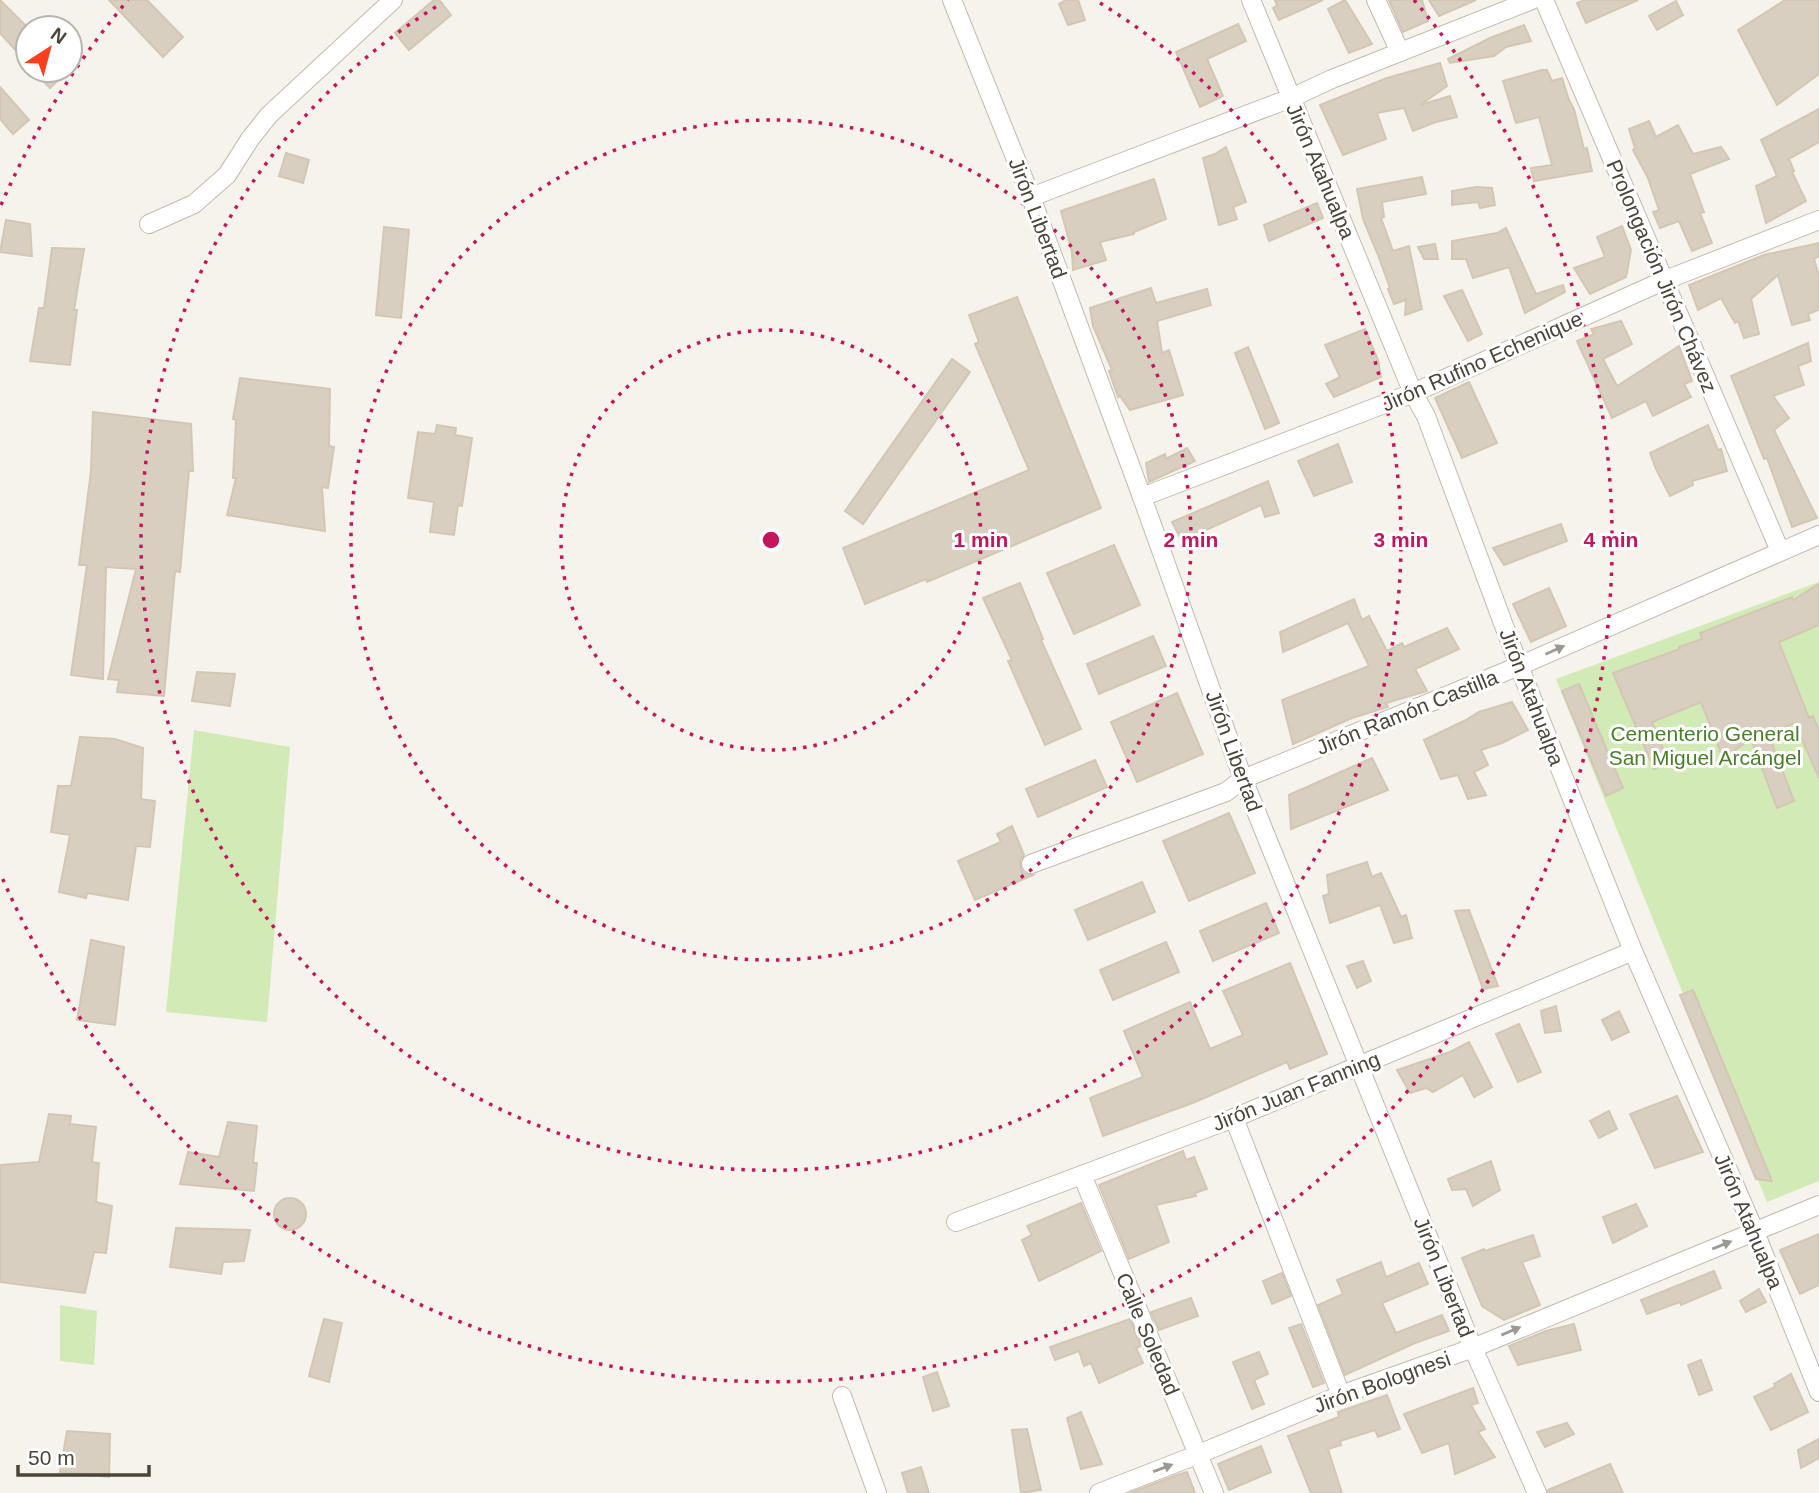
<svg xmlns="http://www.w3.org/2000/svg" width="1819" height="1493" viewBox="0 0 1819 1493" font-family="Helvetica,sans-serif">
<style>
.green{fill:#d2eab5}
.building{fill:#d8cfc1;stroke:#d3c7b4;stroke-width:2}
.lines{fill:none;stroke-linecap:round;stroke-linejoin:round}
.minor-casing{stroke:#c2bbae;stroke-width:20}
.minor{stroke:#fff;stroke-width:18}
.oneway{fill:#9c9892}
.ring{fill:none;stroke:#c2185b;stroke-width:3.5;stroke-dasharray:3.5 7}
.labels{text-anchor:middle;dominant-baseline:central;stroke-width:6;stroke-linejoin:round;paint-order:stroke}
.street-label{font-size:21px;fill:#4b4439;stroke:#fff}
.park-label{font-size:21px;fill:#4a7f2a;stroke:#fff}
.centre{fill:#c2185b;stroke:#fff;stroke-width:3.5}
.ring-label{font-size:21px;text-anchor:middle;font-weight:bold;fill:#c2185b;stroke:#fff;stroke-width:6;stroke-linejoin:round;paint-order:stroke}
</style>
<rect width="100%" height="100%" fill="#f6f3ec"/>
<g class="green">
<polygon points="1819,582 1819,1181 1767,1202 1556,679"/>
<polygon points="194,730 290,747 267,1022 166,1012"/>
<polygon points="60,1305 97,1311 94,1365 60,1361"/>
</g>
<g class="building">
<polygon points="0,0 28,28 28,64 0,33"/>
<polygon points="109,0 147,0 183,37 163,57"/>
<polygon points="434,0 439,0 451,15 409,50 395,33"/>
<polygon points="1066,0 1078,0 1085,20 1068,25 1059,4"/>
<polygon points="1275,0 1323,0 1279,20 1273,8 1277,6"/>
<polygon points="1345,0 1372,44 1349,53 1328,9"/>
<polygon points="1389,0 1422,0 1428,21 1403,32"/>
<polygon points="1429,0 1476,0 1439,16"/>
<polygon points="1585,0 1638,0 1586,23 1577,3"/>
<polygon points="1785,0 1819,0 1819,74 1777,105 1738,30"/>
<polygon points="1676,1 1683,15 1657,30 1649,16"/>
<polygon points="1238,24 1246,41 1207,59 1223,96 1200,107 1176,52"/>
<polygon points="1524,25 1531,41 1506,47 1494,56 1450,63 1448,59 1490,38"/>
<polygon points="1440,63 1447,86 1420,105 1450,96 1457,117 1436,122 1413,131 1404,108 1377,113 1386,139 1343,155 1320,105 1387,78"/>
<polygon points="33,70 69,70 50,88"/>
<polygon points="1542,70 1547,70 1552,81 1562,78 1569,100 1574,109 1584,149 1587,148 1592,171 1534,181 1531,168 1552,165 1539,117 1516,123 1503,81"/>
<polygon points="0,87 29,120 13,134 0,119"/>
<polygon points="1819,109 1819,142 1789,159 1794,171 1792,172 1806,201 1766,223 1756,186 1777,176 1761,140"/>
<polygon points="1649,121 1656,137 1678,125 1693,154 1721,147 1729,159 1690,174 1704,212 1700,213 1712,243 1692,251 1679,221 1660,228 1653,212 1659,210 1648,178 1633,150 1635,148 1629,129"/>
<polygon points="1226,147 1246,202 1233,207 1237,219 1219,225 1203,158 1215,154"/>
<polygon points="286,153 309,160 303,183 279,176"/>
<polygon points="1422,177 1426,194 1382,202 1384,217 1381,218 1393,251 1409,246 1422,309 1405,315 1406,300 1394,304 1388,289 1390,288 1378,255 1363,219 1357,189"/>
<polygon points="1154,179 1166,219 1134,232 1134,234 1100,242 1106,260 1073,270 1072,252 1061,211"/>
<polygon points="1476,187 1492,188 1495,205 1480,208 1478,202 1452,205 1452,191"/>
<polygon points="1317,203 1323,218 1269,241 1264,225"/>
<polygon points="6,220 30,224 32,256 0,252"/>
<polygon points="1622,226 1631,250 1626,277 1590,294 1574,268 1605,257 1597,237"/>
<polygon points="384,227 409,230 401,318 376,315"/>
<polygon points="1506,228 1536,294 1563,285 1565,292 1525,313 1509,267 1473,278 1466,259 1452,259 1452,241 1497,233"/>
<polygon points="1819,243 1819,256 1814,259 1819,276 1819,303 1818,310 1808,314 1810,320 1792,325 1778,275 1751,299 1759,334 1744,338 1738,321 1735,323 1721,298 1698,310 1689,285 1764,255"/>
<polygon points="1435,244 1438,259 1424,259 1418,247"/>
<polygon points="52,248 84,249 74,310 77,310 70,365 30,361 39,308 44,308"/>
<polygon points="1151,288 1156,303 1207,289 1211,305 1157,321 1162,353 1169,350 1183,395 1130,410 1120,396 1118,397 1109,371 1112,370 1093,326 1090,308"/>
<polygon points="1462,290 1482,334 1468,341 1444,296"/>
<polygon points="1017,297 1101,508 927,582 926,579 865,604 843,548 1029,470 975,344 979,342 969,315"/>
<polygon points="1621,321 1632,344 1603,359 1617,386 1679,346 1692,381 1684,384 1691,397 1653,416 1646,401 1612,418 1577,341 1594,334 1591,329"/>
<polygon points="1365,329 1378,360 1381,377 1334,397 1326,384 1340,377 1325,345"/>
<polygon points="1808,343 1811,361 1798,366 1804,385 1773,396 1789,418 1774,430 1817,518 1792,527 1767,458 1764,459 1731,376"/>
<polygon points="1248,347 1279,423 1265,429 1235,353"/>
<polygon points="952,359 970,372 863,524 845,511"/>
<polygon points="240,378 330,389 329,446 334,447 328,488 322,487 325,531 227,515 236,478 233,478 236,420 233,419"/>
<polygon points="1469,382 1497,443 1462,458 1435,398"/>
<polygon points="93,412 191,424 193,471 189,471 180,572 175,571 164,696 117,692 119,680 108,679 136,569 106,567 103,679 71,675 87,565 79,565 91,471"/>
<polygon points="437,425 456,428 455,435 472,438 462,506 458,505 454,535 430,532 434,502 408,498 418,432 435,434"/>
<polygon points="1708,425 1718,450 1721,449 1727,471 1692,481 1693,485 1670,496 1656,469 1650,453"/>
<polygon points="1338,444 1352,482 1314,496 1298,461"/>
<polygon points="1187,448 1195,461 1149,482 1146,463 1165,454 1166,459"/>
<polygon points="1268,481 1279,513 1265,517 1261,505 1182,541 1172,522"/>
<polygon points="1561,524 1567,541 1504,565 1493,548"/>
<polygon points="1114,545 1140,605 1074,634 1047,573"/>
<polygon points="1020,583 1043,639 1041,640 1081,729 1045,745 1008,661 1012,660 983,598"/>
<polygon points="1819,584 1819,625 1779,642 1809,718 1813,716 1819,731 1819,778 1795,723 1768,733 1794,801 1777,808 1751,739 1723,758 1701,702 1652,722 1669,762 1654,769 1613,673 1680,649 1679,647 1702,639 1700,633 1792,597 1793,600"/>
<polygon points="1549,588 1566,626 1531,642 1513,604"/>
<polygon points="1354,599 1362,620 1369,616 1387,651 1402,643 1404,647 1447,628 1459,649 1415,669 1427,691 1386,703 1388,707 1352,718 1293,744 1282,700 1369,666 1348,623 1283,652 1280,632"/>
<polygon points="1153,636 1166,666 1099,694 1087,664"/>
<polygon points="197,672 235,674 230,706 192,701"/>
<polygon points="1579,684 1623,788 1606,796 1562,691"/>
<polygon points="1177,693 1203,754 1137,782 1111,722"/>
<polygon points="1512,702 1528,730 1502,743 1481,750 1488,765 1474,772 1486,795 1468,799 1458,775 1441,779 1424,740 1466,720 1479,712"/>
<polygon points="80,737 115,739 143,748 141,799 155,801 150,847 136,846 128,900 87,893 86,898 59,892 70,835 51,832 58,786 71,786"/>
<polygon points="1372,758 1388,790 1291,829 1289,795"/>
<polygon points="1095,760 1107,787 1038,817 1026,789"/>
<polygon points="1229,813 1255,873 1189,901 1163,841"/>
<polygon points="1012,826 1024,855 1020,861 1021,869 1024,873 1033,875 975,900 958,861 1001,842 997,834"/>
<polygon points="1367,862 1372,877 1381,873 1401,917 1406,915 1412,938 1394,943 1380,905 1330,923 1323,896 1329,894 1327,875"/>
<polygon points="1142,882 1155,912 1088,940 1075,910"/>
<polygon points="1266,903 1279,933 1213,961 1200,931"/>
<polygon points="1469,910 1498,986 1483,989 1455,911"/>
<polygon points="91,940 124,947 115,1025 77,1020"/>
<polygon points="1166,942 1179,972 1113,1000 1100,970"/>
<polygon points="1363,961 1371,981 1357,988 1347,966"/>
<polygon points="1290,963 1327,1054 1290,1069 1287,1062 1195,1102 1103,1136 1090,1098 1143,1077 1124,1031 1190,1002 1210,1049 1243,1035 1223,991"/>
<polygon points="1693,990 1772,1181 1756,1179 1680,995"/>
<polygon points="1556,1006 1561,1031 1545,1033 1541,1011"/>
<polygon points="1619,1011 1629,1032 1612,1040 1602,1020"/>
<polygon points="1519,1024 1541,1072 1518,1082 1496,1034"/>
<polygon points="1469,1042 1492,1087 1474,1097 1463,1075 1433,1092 1426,1088 1410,1093 1397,1070 1450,1052"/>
<polygon points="1677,1096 1703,1152 1655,1168 1630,1114"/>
<polygon points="1609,1111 1617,1129 1599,1138 1590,1121"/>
<polygon points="49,1114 71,1116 70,1124 96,1127 92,1162 99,1163 96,1202 112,1206 106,1253 94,1252 85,1293 0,1282 0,1165 39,1162"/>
<polygon points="228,1122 257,1126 253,1163 257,1163 254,1191 180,1184 188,1152 219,1157"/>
<polygon points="1183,1151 1186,1160 1194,1157 1207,1189 1195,1193 1196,1196 1156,1205 1169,1242 1129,1259 1099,1185"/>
<polygon points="1491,1161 1500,1190 1473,1206 1466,1189 1452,1190 1448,1179"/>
<circle cx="290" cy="1214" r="16"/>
<polygon points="1081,1203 1101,1251 1039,1281 1022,1240 1032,1235 1027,1226"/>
<polygon points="1636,1204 1647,1226 1613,1243 1603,1217"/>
<polygon points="176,1228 250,1230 244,1261 223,1262 221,1274 170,1267"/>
<polygon points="1819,1234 1819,1285 1800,1294 1780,1250"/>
<polygon points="1533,1235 1540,1256 1522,1262 1540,1305 1504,1320 1482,1306 1462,1258 1484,1249 1485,1251"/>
<polygon points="1381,1262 1386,1277 1419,1263 1428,1284 1382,1303 1396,1333 1442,1315 1449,1331 1415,1343 1345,1375 1318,1305 1343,1294 1337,1280"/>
<polygon points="1714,1271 1721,1288 1681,1305 1680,1302 1647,1314 1641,1300"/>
<polygon points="1282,1273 1291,1296 1272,1304 1263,1281"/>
<polygon points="1759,1289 1766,1302 1746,1312 1740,1301"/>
<polygon points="1191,1298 1198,1316 1159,1330 1151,1312"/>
<polygon points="324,1319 342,1323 329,1382 309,1376"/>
<polygon points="1130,1319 1141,1346 1136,1348 1143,1363 1099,1383 1091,1363 1084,1366 1079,1351 1055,1360 1050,1347"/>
<polygon points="1301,1324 1324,1383 1313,1387 1289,1328"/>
<polygon points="1574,1324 1581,1350 1518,1365 1509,1346 1546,1331"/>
<polygon points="1259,1352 1268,1374 1254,1380 1264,1404 1252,1409 1233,1362"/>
<polygon points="1701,1360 1712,1390 1699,1395 1688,1365"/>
<polygon points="937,1372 949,1406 933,1411 923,1377"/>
<polygon points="1791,1374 1808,1412 1771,1430 1754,1397 1775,1387 1774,1384"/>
<polygon points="1473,1388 1478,1403 1471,1405 1485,1429 1478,1432 1495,1457 1455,1474 1449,1443 1422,1453 1404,1414"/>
<polygon points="1387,1395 1400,1429 1378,1437 1375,1430 1340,1441 1341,1445 1328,1449 1342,1493 1311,1493 1288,1436 1339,1417 1338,1412"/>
<polygon points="1081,1412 1102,1464 1081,1469 1067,1418"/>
<polygon points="1567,1423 1574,1434 1545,1447 1537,1432"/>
<polygon points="1027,1429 1041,1490 1021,1493 1012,1430"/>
<polygon points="67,1431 110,1434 109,1477 60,1472"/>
<polygon points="1819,1439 1819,1458 1801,1468 1798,1450"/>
<polygon points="1261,1446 1271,1472 1229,1490 1218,1464"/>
<polygon points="1610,1464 1623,1493 1548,1493 1548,1490"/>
<polygon points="921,1467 929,1493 908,1493 902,1473"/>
<polygon points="1187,1472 1195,1493 1130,1493 1177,1475"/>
</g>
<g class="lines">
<g class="minor-casing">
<g id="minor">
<polyline points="952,0 1031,197 1142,497 1243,779 1473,1348 1537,1493"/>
<polyline points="1251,0 1413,393 1426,416 1519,666 1633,951 1755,1232 1819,1392"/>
<polyline points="1376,0 1400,52"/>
<polyline points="1544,0 1780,551"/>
<polyline points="1031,197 1291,98 1332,79 1532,0"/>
<polyline points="149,224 194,204 227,175 250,139 269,115 393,0"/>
<polyline points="1142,497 1413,393 1663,281 1819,220"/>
<polyline points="1031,864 1226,792 1243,779 1519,666 1819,535"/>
<polyline points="1234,1118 1341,1395"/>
<polyline points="1082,1175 1214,1493"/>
<polyline points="956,1222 1234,1118 1633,951"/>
<polyline points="842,1396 877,1493"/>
<polyline points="1099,1493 1199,1454 1341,1395 1473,1348 1819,1205"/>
</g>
</g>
<use href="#minor" class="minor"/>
</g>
<defs><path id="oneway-solid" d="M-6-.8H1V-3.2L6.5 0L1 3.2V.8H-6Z" transform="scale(1.75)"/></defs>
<g class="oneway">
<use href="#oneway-solid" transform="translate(1555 650) rotate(-24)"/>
<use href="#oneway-solid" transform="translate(1722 1245) rotate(-22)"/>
<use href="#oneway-solid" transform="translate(1511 1331) rotate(-23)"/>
<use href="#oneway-solid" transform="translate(1163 1468) rotate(-21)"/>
</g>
<g class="ring">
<circle cx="771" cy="540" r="210"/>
<circle cx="771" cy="540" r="420"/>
<path d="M1100 3A630 630 0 1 1 442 3"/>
<path d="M1 205A840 840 0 0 1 128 0M1414 0A840 840 0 1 1 1 875"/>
</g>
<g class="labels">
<g class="street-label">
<text transform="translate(1321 171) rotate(67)">Jirón Atahualpa</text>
<text transform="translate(1038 218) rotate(69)">Jirón Libertad</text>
<text transform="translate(1662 276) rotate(67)">Prolongación Jirón Chávez</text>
<text transform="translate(1482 361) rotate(-24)">Jirón Rufino Echenique</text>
<text transform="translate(1532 697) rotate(69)">Jirón Atahualpa</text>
<text transform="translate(1407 712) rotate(-22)">Jirón Ramón Castilla</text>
<text transform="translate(1234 751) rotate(70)">Jirón Libertad</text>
<text transform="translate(1296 1091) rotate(-22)">Jirón Juan Fanning</text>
<text transform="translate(1749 1221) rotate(67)">Jirón Atahualpa</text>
<text transform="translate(1444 1277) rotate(68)">Jirón Libertad</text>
<text transform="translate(1148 1334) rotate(67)">Calle Soledad</text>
<text transform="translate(1382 1382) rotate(-20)">Jirón Bolognesi</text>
</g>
<g class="park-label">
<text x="1705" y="733">Cementerio General<tspan x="1705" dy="24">San Miguel Arcángel</tspan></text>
</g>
</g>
<circle cx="771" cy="540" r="10" class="centre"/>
<g class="ring-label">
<text x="981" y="547">1 min</text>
<text x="1191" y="547">2 min</text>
<text x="1401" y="547">3 min</text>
<text x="1611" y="547">4 min</text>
</g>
<g transform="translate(49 49) rotate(36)"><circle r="33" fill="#ffffff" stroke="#b7b4b0" stroke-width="2"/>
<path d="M0-5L12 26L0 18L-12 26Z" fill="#fc3f1d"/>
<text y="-10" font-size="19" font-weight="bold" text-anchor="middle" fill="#4b4439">N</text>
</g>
<path d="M18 1465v10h131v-10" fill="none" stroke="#4b4439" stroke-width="3.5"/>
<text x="28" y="1465" font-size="21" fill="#4b4439" stroke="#ffffff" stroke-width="5" paint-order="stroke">50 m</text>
</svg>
